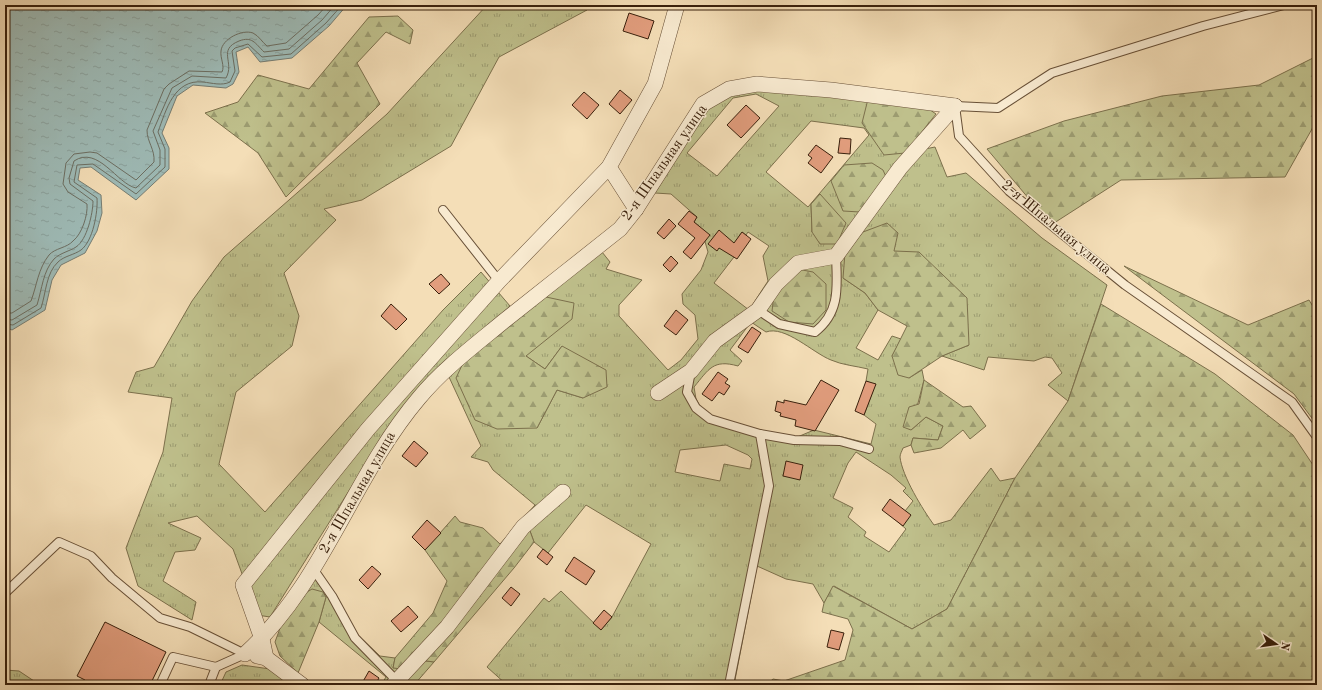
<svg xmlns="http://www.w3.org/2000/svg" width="1322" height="690" viewBox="0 0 1322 690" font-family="'Old Standard TT',serif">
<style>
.grass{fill:url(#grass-tufts);stroke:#7c704c;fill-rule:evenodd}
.forest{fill:url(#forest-firs);stroke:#7c704c}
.water{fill:url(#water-ripples);stroke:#767d73}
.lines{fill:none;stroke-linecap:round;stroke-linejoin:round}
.shore{stroke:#6c6e62;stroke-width:1}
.building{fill:#e19d7d;stroke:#39200c}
.service-casing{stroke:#685037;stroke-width:10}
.minor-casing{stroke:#685037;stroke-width:16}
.service{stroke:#f8ead0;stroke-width:8}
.minor{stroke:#f8ead0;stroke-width:15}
.labels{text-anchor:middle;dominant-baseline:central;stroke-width:3;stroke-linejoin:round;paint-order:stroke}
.street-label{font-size:15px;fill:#39200c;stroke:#f8ead0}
</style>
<defs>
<pattern id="grass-tufts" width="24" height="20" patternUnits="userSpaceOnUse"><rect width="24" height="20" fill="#bfc08c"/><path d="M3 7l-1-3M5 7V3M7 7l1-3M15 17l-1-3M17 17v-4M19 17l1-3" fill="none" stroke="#9c9c71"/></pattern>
<pattern id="forest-firs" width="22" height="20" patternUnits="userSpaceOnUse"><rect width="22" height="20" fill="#bfc08c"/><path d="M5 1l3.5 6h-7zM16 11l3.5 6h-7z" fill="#9c9c71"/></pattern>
<pattern id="water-ripples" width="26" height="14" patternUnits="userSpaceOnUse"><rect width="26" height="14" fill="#9ebbb7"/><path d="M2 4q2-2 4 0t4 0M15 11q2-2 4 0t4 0" fill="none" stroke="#89a09c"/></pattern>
</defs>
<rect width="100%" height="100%" fill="#f4deb7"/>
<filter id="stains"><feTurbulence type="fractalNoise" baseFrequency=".005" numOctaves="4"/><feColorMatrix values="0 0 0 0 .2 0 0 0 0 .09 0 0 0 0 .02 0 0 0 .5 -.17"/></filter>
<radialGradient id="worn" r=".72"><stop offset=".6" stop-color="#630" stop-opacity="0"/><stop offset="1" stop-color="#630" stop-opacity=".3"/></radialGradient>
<g class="grass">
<polygon points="487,5 590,5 587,10 499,57 451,146 362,200 324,209 336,220 284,273 299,316 292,346 236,392 219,464 265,512 443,310 481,272 510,306 417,392 372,454 270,617 257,615 233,549 197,516 168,523 201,538 195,550 175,552 163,581 196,602 192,620 138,586 126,548 163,452 172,398 128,392 136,372 154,367 192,301 224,257 387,114"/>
<path d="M756,89L868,99L905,153L935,147L947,177L966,173L1042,238L1107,285L1068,401L1048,385L1062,373L1052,358L1045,357L1034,361L988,357L984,370L942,356L969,345L843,278L865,293L878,310L856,348L878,360L892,336L901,339L892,356L909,378L922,370L924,380L911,430L926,417L943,426L938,440L913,438L911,445L903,448C902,451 900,454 900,457C902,476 923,510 934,525L951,520L991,468L1000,481L1015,478L947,609L912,629L834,586L824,603L813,584L786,579L757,566L734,685H507L487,667L544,598L549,602L561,591L601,630L612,617L651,544L586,505L548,553L534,542L530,531L517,525L535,505L493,470L488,462L471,457L481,446L449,377L465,359L537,428L557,390L583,398L562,346L545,369L526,356L546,297L602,252L610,262L606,269L642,280L619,305V316L668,370L681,360L698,339L695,315L683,304L682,294L701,270L708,252L701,228L694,222L697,217L671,194L655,193L708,109L730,93ZM756,94L779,106L717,176L687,153L733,98ZM811,121L864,128L869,135L808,207L766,172ZM820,194L812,232L811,204ZM742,232L746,235L748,232L769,246L763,256L768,281L749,310L714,283L734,257L730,250ZM751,322L766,332C785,325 813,353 831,360C842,365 856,366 868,369L866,381L875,385L864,415L876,424L871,444L814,430L795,438L760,432L710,415L700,406L696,399L694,387C709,369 713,359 738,366L742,361L730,350ZM726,445L748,455L752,459L750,469L724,464L720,481L675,472L680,450ZM856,452L891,475L906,488L903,491L913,501L897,521L906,529L889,552L864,536L866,532L848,517L853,508L833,498L848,463Z"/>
<polygon points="320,572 358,635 380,656 395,658 393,668 412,659 434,662 414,685 381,685 386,677 319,622 326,597 299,597"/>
<polygon points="242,665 298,673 314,685 220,685 226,672"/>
<polygon points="5,670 19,671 40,685 5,685"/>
</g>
<g class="forest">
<polygon points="398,16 413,30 410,44 386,32 357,63 380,104 286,197 258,153 205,113 238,102 258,75 309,89 369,17"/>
<polygon points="1317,56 1317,120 1285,177 1121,180 1051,225 987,149 1064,121 1162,96 1259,85"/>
<polygon points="868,99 923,105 936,114 905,153 884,155 862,123"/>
<polygon points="872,163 883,170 887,179 860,212 843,211 831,181 844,165"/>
<polygon points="820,194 846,223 837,244 820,244 812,232 811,204"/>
<polygon points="887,223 898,233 894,251 919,252 967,298 969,345 942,356 909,378 898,375 892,356 907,326 878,310 865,293 843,278 845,253 863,232"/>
<polygon points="1124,266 1248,325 1309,300 1317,313 1317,425 1294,394"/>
<polygon points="797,269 813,272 826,284 826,310 813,324 789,322 772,311 774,295"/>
<polygon points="546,297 574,303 572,319 526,356 545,369 562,346 606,370 607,387 583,398 557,390 537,428 497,429 475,420 456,378 465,359"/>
<polygon points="1101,304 1215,374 1293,435 1317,471 1317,685 766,685 773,679 784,681 845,660 853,630 848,619 822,612 824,603 833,586 912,629 947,609 1015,478 1068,401"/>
<polygon points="924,380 963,407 971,406 986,426 970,439 963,430 941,448 914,453 911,445 913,438 938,440 943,426 926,417 911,430 903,427 909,407 919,404"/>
<polygon points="455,516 460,522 483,528 500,544 517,525 530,531 534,542 514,568 434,662 412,659 402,669 393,668 395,658 433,613 447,581 425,550"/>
<polygon points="312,589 323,592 326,597 319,622 298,673 280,656 275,642 283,620 299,597"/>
</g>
<polygon class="water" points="5,5 347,5 329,26 292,58 260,62 248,47 236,52 239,72 233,84 226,88 193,85 177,96 162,133 169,148 169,169 136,200 91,167 80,168 78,180 101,195 102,213 97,231 85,253 61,265 52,280 45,310 12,330 5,327"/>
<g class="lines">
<g class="shore">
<path d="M5,313H12L31,301C37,285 38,269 49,255C55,248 67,248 73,241C82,234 88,215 87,204L68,192L63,184L66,163L74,154L90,152L97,153L136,180L154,162C155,149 147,142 147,130L164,89L169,84L189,71L222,72C225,66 220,58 221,51C222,39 242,29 253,33C259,36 262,42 267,46L286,43L318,15L327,5"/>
<path d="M5,319L12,320L37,305C42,289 43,271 54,259C60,253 70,251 76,247C87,240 93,213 93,201L70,184L69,178L74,161C98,145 117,184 136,188L160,165V150L153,131L172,88L192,76L226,78C235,62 217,50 239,41C252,36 255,43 264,52L289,49L322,20L335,5"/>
<path d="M5,324L13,325L41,308C46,293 46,273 58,262C64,256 74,255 81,250C93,241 98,212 97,198L74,182L77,165L93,164L136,194L165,167V149L158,132C166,110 174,79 203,82C212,83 222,86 230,82L235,71L232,51L235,48L248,44L262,57L291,54L326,23L342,5"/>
</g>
</g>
<g class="building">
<polygon points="629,13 654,21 648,39 623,31"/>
<polygon points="620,90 632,100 620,114 609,104"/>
<polygon points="584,92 599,105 587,119 572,105"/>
<polygon points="746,105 760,118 741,138 727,125"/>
<polygon points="840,138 851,139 850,154 838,153"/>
<polygon points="816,145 833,157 821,173 808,163 812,158 808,155"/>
<polygon points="689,211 697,217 694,222 710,235 691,259 683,252 695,238 678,224"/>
<polygon points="669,219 676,226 664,239 657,233"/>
<polygon points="719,230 734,243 742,232 751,239 737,259 719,248 717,251 708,244"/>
<polygon points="671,256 678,263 670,272 663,265"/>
<polygon points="441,274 450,284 439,294 429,284"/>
<polygon points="391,304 407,319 396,330 381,316"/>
<polygon points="676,310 688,320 676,335 664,326"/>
<polygon points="752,327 761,333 748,353 738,347"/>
<polygon points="718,372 728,379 725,383 730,386 724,395 719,392 712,401 702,394"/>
<polygon points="821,380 839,390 815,431 795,426 796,420 780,416 781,413 775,411 777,401 784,403 784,400 806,405"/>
<polygon points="866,381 876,384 864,415 855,411"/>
<polygon points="414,441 428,453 416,467 402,456"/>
<polygon points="786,461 803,465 800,480 783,476"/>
<polygon points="890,499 911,515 903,526 882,510"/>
<polygon points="427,520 441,533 425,550 412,537"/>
<polygon points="543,549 553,557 547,565 537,557"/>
<polygon points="574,557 595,571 586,585 565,571"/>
<polygon points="372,566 381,574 368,589 359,580"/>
<polygon points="511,587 520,594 511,606 502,598"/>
<polygon points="408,606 418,617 401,632 391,621"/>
<polygon points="604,610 612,617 601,630 593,623"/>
<polygon points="105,622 166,652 150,685 83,685 85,680 77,676"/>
<polygon points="831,630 844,633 839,650 827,647"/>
<polygon points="369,671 379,678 375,685 361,685"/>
</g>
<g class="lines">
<g class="service-casing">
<g id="service">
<polyline points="1284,5 1203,26 1052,73 998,108 955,106 959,136 1009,191 1125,285 1292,402 1317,437"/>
<polyline points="443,210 499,281"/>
<path d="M758,310L779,324L815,332C841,312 837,285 836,256"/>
<polyline points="691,371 687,392 696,408 710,419 760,434 794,440 840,441 869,449"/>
<polyline points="314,570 332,596 355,638 396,680"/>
<polyline points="5,593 59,542 91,556 112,578 160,618 190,627 245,654"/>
<polyline points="160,685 173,657 216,667"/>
<polyline points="209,685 216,667 245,654"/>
<polyline points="729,685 769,486 760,434"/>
</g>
</g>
<g class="minor-casing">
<g id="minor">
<polyline points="636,209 609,167 655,84 677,5"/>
<polyline points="658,393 691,371 715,341 758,310 776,284 798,263 836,256 900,168 955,106"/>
<path d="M245,654C323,584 352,477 419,398C443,369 475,345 504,321C543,290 581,260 620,229L636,209L703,104L729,89L757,84L831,90L955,106"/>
<polyline points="257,656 266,658 302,685"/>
<polyline points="266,658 262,639 243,585 368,429 499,281 609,167"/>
<polyline points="393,685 447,627 523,527 563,492"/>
</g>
</g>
<use href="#service" class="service"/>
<use href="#minor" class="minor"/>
</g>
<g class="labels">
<g class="street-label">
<text transform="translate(665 163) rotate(-55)">2-я Шпальная улица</text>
<text transform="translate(1056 228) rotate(40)">2-я Шпальная улица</text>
<text transform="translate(358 493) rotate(-60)">2-я Шпальная улица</text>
</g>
</g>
<rect width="1322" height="690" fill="none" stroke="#f4deb7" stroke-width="20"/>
<rect x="6" y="6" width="1310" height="678" fill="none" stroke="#39200c" stroke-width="2"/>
<rect x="10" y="10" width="1302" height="670" fill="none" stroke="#39200c"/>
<g transform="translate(1276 644) rotate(103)" stroke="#f8ead0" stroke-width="3" paint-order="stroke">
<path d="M0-3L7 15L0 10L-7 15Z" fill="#39200c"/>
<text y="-6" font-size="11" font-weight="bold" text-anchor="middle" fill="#39200c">N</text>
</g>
<rect width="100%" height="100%" filter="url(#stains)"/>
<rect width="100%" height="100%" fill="url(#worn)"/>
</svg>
